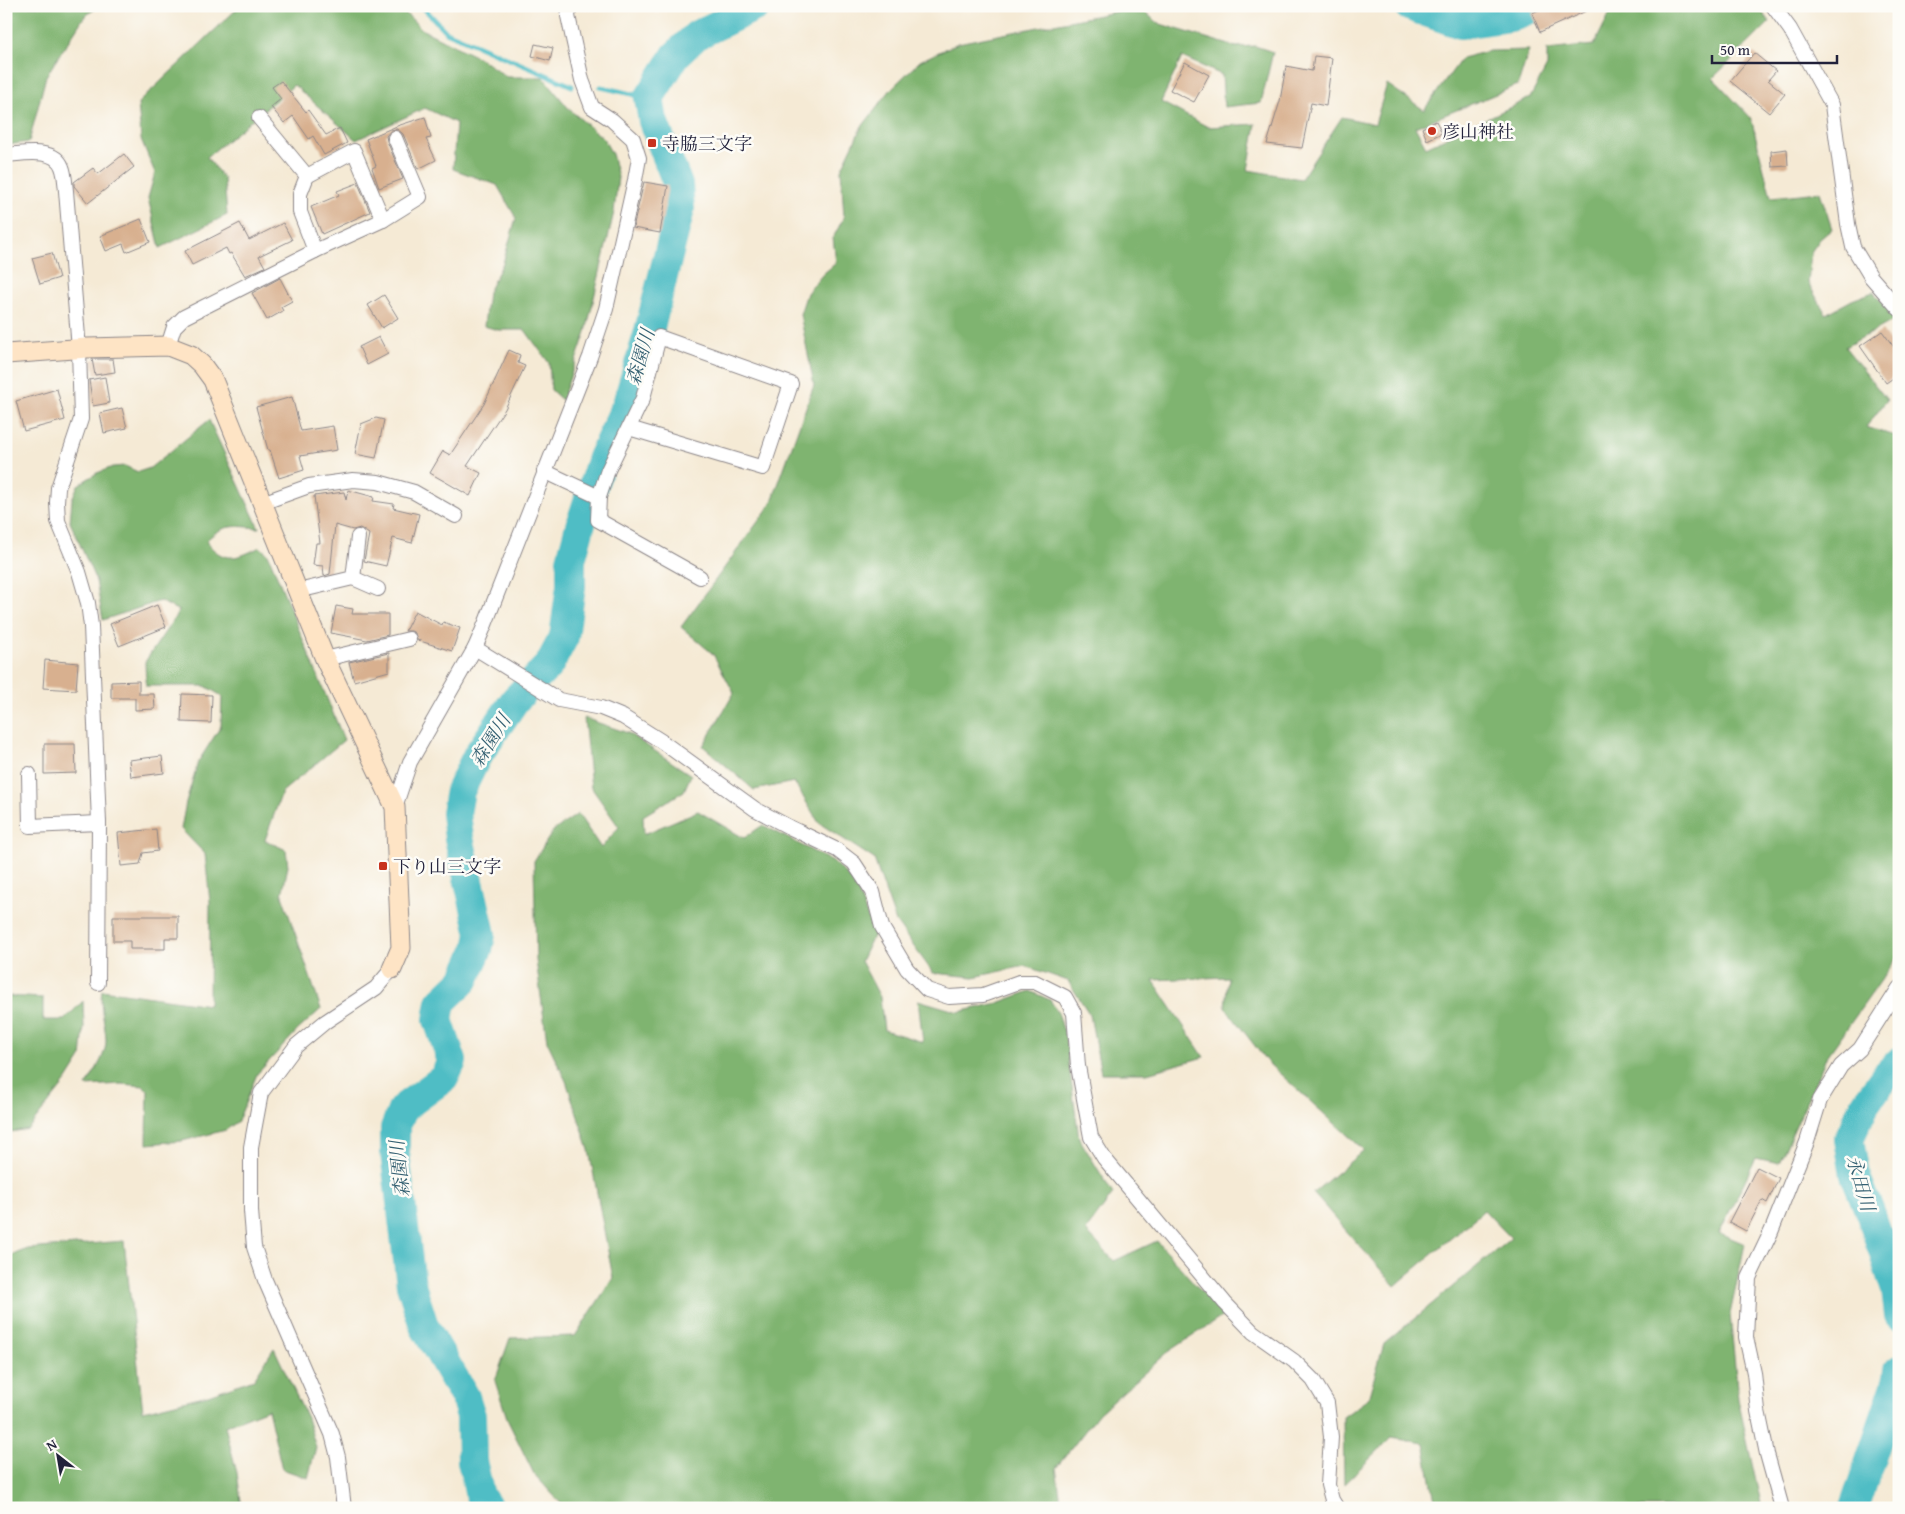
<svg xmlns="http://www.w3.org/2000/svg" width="1905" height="1514" viewBox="0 0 1905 1514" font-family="'Gentium Book Plus','Noto Serif JP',serif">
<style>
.forest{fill:#7fb470;stroke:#506b56}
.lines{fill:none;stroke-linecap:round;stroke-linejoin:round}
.stream{stroke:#4fbdc5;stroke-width:5}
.river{stroke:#4fbdc5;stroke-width:30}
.building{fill:#d8b08f}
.street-casing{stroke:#8c8688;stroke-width:16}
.secondary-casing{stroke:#8c8688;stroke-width:21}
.street{stroke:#fff;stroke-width:14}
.secondary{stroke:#fee4c5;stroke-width:19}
.poi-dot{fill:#c8321e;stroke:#fdfcf7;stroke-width:2}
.labels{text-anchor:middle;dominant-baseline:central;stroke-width:5;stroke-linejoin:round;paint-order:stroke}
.poi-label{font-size:18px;fill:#22223b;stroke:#fdfcf7;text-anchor:start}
.water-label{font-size:19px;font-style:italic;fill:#346072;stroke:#fdfcf7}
</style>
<rect width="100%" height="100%" fill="#fdfcf7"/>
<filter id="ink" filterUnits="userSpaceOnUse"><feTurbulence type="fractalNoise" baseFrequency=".02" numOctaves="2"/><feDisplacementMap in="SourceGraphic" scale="10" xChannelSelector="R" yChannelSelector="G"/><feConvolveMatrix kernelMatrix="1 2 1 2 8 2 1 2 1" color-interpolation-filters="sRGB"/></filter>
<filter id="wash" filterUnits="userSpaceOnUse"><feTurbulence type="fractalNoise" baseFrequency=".0096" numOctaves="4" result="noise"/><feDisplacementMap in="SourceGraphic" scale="20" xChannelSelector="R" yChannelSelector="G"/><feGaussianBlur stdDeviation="1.12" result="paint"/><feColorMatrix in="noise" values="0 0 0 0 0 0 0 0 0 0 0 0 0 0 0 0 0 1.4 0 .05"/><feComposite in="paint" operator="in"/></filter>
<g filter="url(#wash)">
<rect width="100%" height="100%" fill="#f5ead5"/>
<g class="forest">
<polygon points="6,6 99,6 84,17 46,76 29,142 6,145"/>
<polygon points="240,6 398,6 423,30 481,59 507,77 543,77 570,110 603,138 612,154 618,177 614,212 586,332 562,400 551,390 549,363 525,330 498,330 484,326 488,292 503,263 516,218 497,185 453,169 456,123 425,108 356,140 294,85 207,157 224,179 227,215 160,248 148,198 155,173 141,139 138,103"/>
<polygon points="1617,6 1757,6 1770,22 1713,78 1751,118 1771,197 1820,192 1832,229 1820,239 1811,252 1808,283 1826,314 1852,300 1873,292 1898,318 1845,347 1887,400 1866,427 1899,437 1899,955 1826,1058 1779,1163 1756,1158 1719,1233 1745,1244 1730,1314 1738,1399 1762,1508 1492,1508 1489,1504 1436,1506 1424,1443 1391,1438 1344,1484 1343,1417 1368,1399 1384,1344 1511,1238 1484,1210 1395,1286 1313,1193 1364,1150 1268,1063 1225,1007 1228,977 1153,980 1204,1057 1147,1073 1101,1073 1090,1015 1068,981 1025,966 974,977 933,973 896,922 874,859 819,823 794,782 754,790 703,746 734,693 713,654 681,627 771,504 814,385 800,314 807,293 823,274 836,263 833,238 844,217 841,170 861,128 892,88 920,61 958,43 1140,7 1157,23 1236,47 1255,46 1273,52 1261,103 1224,107 1222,75 1182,57 1161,102 1208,127 1256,124 1248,170 1301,179 1342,117 1375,124 1387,84 1424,110 1462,58 1489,51 1529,50 1518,85 1415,127 1426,147 1530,98 1547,66 1547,50 1594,45 1612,9"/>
<path d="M209,420L259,528C236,526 223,523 206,541C223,564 237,559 260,547L268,554L344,740L282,792L265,840L286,850L288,866L282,895L321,1009L298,1030L257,1074L238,1121L226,1130L182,1141L147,1144L148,1091L144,1086L122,1084L86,1086C93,1075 107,1054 106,1040C105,1022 99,1007 102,990L209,1005L210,902L205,854L181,829L186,802L198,762L221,726L222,696L205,686H146L145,662L179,611L160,601L103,620L96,581L70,522L72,499L78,485L97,473L113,467L125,466L138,472L150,468Z"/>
<polygon points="584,718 628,733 691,775 684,791 643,816 644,834 698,811 744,838 763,825 833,862 855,883 874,934 861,961 880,997 884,1030 923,1042 918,1000 959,1012 998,1003 1030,991 1050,1000 1058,1012 1065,1036 1079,1138 1113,1194 1086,1231 1114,1261 1157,1241 1223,1316 1167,1353 1099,1413 1056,1468 1062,1508 565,1508 534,1474 508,1421 495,1381 510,1338 575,1336 613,1278 589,1150 566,1081 547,1041 536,960 534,861 553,831 578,814 601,848 619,827 591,787"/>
<polygon points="6,996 43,998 43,1020 64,1020 83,1001 84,1027 81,1058 67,1080 28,1129 6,1133"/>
<polygon points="124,1241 143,1411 208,1395 254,1379 274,1348 307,1418 316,1447 308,1478 282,1469 268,1409 225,1426 237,1473 242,1508 6,1508 6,1257 28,1249"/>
</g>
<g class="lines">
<g class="stream">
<polyline points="422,6 446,32 572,86"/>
<polyline points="601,87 649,98"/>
</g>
<g class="river">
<polyline points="1409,6 1461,24 1510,17 1537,6"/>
<polyline points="1899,1062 1886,1075 1864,1106 1849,1139 1855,1175 1871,1215 1896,1290 1899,1315"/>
<polyline points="488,1508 480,1496 472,1461 471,1416 465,1397 424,1326 411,1285 395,1153 395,1128 403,1108 444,1078 452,1061 438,1020 441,1002 464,980 478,949 481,934 459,838 456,813 460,791 477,756 515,700 549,665 564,637 571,586 571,560 580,526 602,458 627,404 648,335 680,209 678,185 653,121 649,98 676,55 697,35 756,6"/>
<polyline points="1854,1508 1898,1379 1899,1370"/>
</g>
</g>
<g id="blocks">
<g class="building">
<polygon points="1548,6 1597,6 1540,32 1532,13"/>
<polygon points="535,44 553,48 550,61 532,56"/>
<polygon points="1754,53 1776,71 1768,80 1785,94 1769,113 1730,81"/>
<polygon points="1314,56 1332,58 1326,106 1311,103 1302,148 1267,144 1280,101 1286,66 1312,71"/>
<polygon points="1185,62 1209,75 1194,102 1170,90"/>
<polygon points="281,81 306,112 308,110 326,135 340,128 347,143 324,155 313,136 309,139 293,116 284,123 271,107 281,99 272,87"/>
<polygon points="425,117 431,138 426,139 436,160 418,169 403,134 397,129 391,130 386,136 387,141 403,179 379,188 372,168 376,166 366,139 397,126"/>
<polygon points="1436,121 1442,133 1427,140 1422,128"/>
<polygon points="1787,149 1788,166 1772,167 1771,151"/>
<polygon points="124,154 134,167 88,203 74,186 74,182 93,168 98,174"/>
<polygon points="644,182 668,186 660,233 633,228"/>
<polygon points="358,183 370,212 322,234 311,207 339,195 337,191"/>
<polygon points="141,219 150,242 126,252 123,244 106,251 100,236"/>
<polygon points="240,223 249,240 283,223 292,240 259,256 265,267 245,276 231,253 229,254 226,248 192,265 185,251"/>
<polygon points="52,253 59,278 40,284 32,258"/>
<polygon points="280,278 292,301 281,307 283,311 267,320 252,293"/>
<polygon points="384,295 398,318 382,328 368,305"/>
<polygon points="1882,331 1899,354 1899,374 1886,383 1860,346"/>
<polygon points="379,337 388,354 367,365 359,347"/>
<polygon points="509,350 520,355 518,363 525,366 505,409 467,466 481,473 470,496 430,473 443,451 450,455 484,404"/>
<polygon points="92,359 113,359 115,372 95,375"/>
<polygon points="105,377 109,403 93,406 89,380"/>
<polygon points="57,389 65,420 24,431 16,401"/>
<polygon points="292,397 301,431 333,426 337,450 300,456 304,470 279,478 270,450 268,450 256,407"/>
<polygon points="122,408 127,428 104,433 100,413"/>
<polygon points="376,418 384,420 376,458 355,454 361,424"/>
<polygon points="348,490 374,497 373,501 394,504 393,508 419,514 412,543 393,538 386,566 364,561 369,534 360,528 353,530 335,525 330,574 324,576 323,566 313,565 316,543 320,543 314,496 344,492 346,500"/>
<polygon points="157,605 166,627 119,646 110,624"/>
<polygon points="336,606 353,609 352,614 388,614 388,635 367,640 331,633"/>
<polygon points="415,611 442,625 443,622 460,628 452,651 417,640 415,633 411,631 405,631"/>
<polygon points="389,653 389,671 354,681 349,662"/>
<polygon points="45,660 78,663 76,690 43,688"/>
<polygon points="139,681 139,694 154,694 155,709 135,710 135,698 111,698 111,682"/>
<polygon points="182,694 212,695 211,723 181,722"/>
<polygon points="44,744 75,744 76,773 44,774"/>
<polygon points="162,756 164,773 131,777 129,760"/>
<polygon points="156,829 158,851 143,853 140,864 121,866 118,833"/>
<polygon points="113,916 178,916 178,938 165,938 165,949 130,949 130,941 113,941"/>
<polygon points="1757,1167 1779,1178 1767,1203 1762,1200 1746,1231 1729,1222"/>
</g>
</g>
</g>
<g filter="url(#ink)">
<use href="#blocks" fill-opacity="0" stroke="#8c8688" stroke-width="1"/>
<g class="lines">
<g class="street-casing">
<g id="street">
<polyline points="1773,6 1790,29 1832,105 1848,224 1853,247 1871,277 1899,309"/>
<polyline points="259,118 307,176 300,194 300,212 315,251"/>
<path d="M6,155C22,154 55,147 62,167C65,174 65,183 66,191L79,349L81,419L58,488L57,502L58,521L79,572L88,603L91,626L99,823L98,983"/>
<polyline points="307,176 354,151 383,220"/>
<polyline points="168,346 174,327 184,317 315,251 383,220 420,197 395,138"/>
<polyline points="629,428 763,468 791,384 659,337 643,398 608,470 599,497 598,520 700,577"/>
<polyline points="544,471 599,497"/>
<polyline points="262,503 309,486 353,480 378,482 414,492 456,516"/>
<polyline points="353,578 378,589"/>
<polyline points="298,591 353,578 358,537"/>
<polyline points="475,648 559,700 601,708 623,717 661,741 755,809 789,827 837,850 854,863 873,892 882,927 907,969 927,990 949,997 983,995 1019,982 1035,982 1065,997 1074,1013 1078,1066 1091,1137 1104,1158 1225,1303 1253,1332 1294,1361 1313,1380 1327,1403 1331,1437 1328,1485 1332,1500 1337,1508"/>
<polyline points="325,659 409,639"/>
<polyline points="29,774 30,826 99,823"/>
<polyline points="395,807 410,762 475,648 484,627 590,357 606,309 635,180 639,158 633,139 612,120 592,107 582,80 568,16 570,6"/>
<polyline points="344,1508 338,1457 332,1434 265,1280 254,1247 251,1211 251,1147 261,1093 296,1046 325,1022 376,988 392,969"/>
<polyline points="1782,1508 1767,1454 1758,1411 1754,1373 1746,1337 1749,1278 1771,1232 1807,1142 1820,1100 1841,1066 1860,1049 1899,988"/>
</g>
</g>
<g class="secondary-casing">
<polyline id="secondary" points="6,354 87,348 168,346 191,355 202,365 213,380 325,659 395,807 401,948 392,969"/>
</g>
<use href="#street" class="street"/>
<use href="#secondary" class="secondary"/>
</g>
</g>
<g class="poi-dot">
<circle cx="1432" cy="131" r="5"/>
<rect x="647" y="138" width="10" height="10" rx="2.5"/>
<rect x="378" y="861" width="10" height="10" rx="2.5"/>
</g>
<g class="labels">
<g class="poi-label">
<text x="1442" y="131">彦山神社</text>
<text x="662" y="143">寺脇三文字</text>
<text x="393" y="866">下り山三文字</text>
</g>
<g class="water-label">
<text transform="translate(640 357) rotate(-74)">森園川</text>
<text transform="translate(490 740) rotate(-58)">森園川</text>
<text transform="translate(399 1169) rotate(-96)">森園川</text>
<text transform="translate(1861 1183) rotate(74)">永田川</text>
</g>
</g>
<rect width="1905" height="1514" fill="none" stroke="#fdfcf7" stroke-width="25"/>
<g transform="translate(58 1456) rotate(329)" stroke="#fdfcf7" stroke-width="4" paint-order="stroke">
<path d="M0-4L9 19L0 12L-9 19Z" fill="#22223b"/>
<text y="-8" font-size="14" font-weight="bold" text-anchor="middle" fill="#22223b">N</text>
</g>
<path d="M1712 55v8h125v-8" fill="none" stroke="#22223b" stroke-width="2.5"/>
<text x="1720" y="55" font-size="15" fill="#22223b" stroke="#fdfcf7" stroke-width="4" paint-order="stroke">50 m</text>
</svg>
